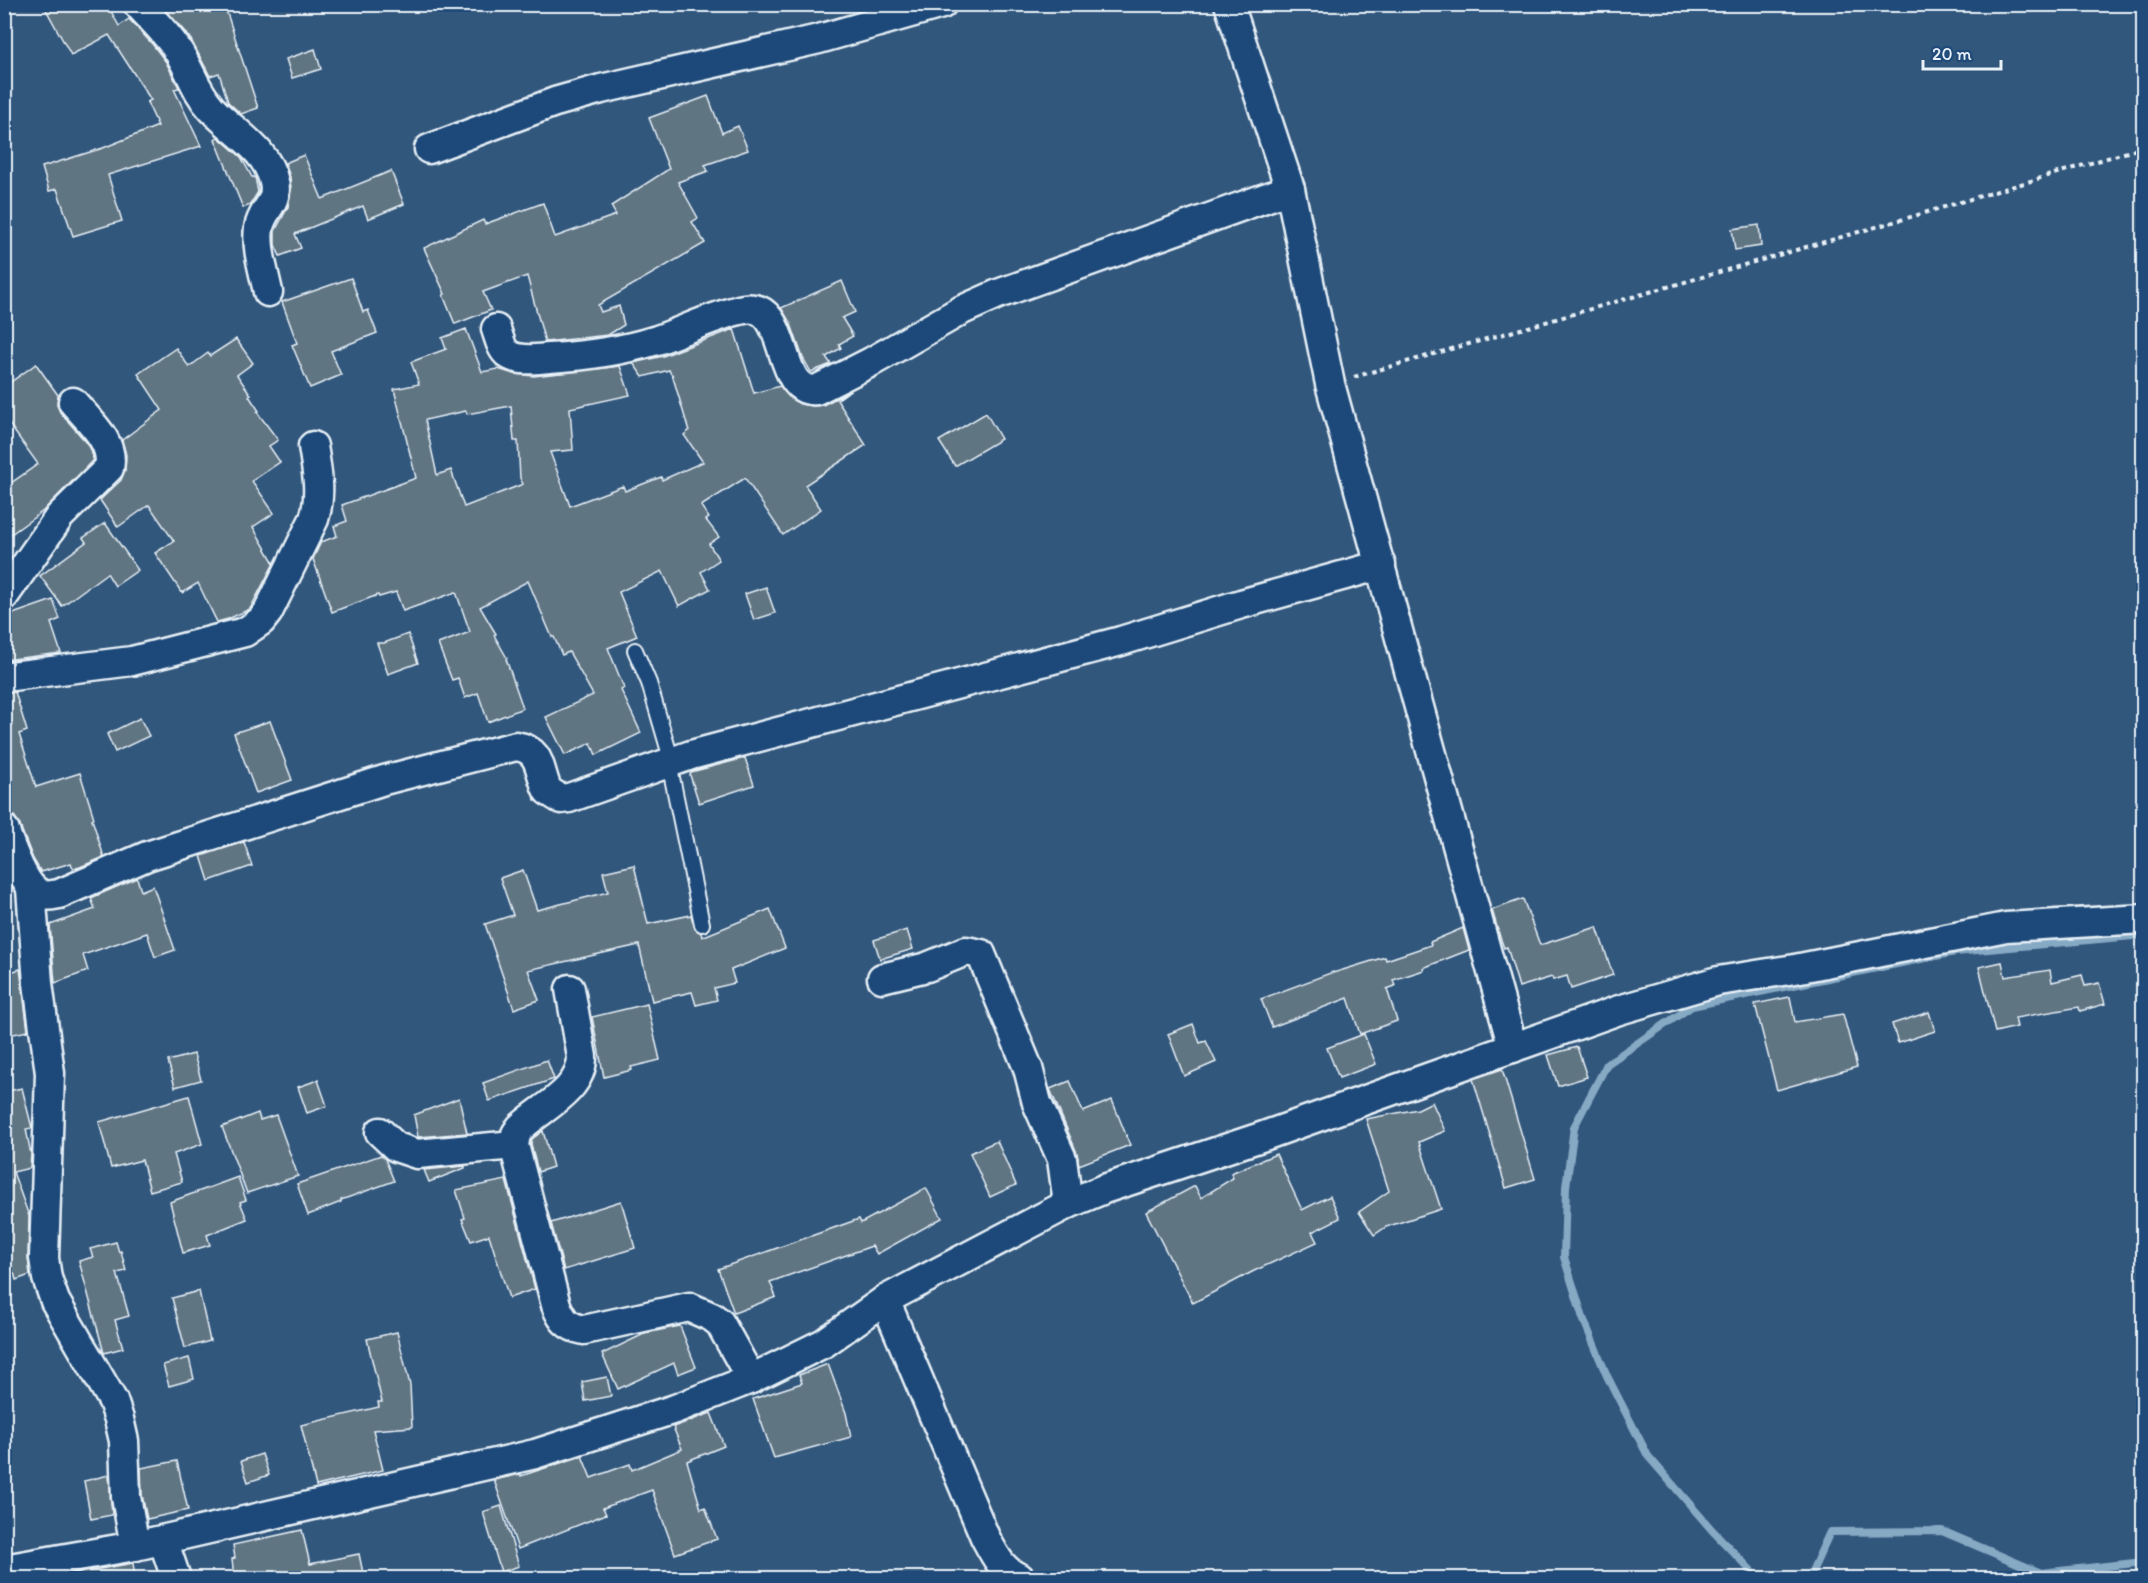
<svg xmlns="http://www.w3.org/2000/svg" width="2148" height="1583" viewBox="0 0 2148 1583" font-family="Itim,sans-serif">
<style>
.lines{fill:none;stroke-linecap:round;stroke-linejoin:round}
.stream{stroke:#86a9c4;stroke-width:8}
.building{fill:#607482;stroke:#e8f1f8;stroke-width:1.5;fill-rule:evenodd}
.lane-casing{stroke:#e8f1f8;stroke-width:18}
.street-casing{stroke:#e8f1f8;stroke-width:33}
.path{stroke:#e8f1f8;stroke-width:4;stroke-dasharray:4.5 4.5;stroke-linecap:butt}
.lane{stroke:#1f4a7a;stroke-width:14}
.street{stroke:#1f4a7a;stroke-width:28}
</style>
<rect width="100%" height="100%" fill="#32577c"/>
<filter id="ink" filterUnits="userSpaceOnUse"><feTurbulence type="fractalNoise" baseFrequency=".0167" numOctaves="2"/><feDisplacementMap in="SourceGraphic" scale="12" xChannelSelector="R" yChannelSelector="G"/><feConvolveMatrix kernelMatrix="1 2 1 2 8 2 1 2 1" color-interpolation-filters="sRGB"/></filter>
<g filter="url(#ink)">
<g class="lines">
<g class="stream">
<polyline points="1758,1578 1712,1530 1648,1456 1607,1376 1583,1318 1564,1257 1566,1187 1574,1127 1607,1064 1692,1006 1955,952 2144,935"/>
<polyline points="1809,1578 1830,1532 1942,1531 2041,1573 2144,1562"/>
</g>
</g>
<g class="building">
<polygon points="43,4 107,4 119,26 129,19 153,45 166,62 179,88 174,89 201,146 108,175 122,221 73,236 57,189 49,191 42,167 103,148 158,126 147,102 151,100 109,35 71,55"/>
<polygon points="161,4 224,4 258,108 241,114 228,102 219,73 210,76 190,38"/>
<polygon points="315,49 321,69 292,78 286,59"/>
<polygon points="708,96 722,133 738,126 748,150 705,165 708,171 678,182 698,218 692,222 705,243 598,305 601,312 619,306 624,325 608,335 545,342 527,276 483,292 491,310 455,324 443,295 445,294 424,248 483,220 485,224 543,203 555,237 616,215 611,206 669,169 649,118"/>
<polygon points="218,137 241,157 252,177 255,177 258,192 250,205 243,208 215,139"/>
<polygon points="304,155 322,199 391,171 404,204 368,219 363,206 295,234 301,248 280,256 275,245 275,231 288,207 291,191 290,177 285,163"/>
<polygon points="1759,225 1761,246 1735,250 1732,229"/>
<polygon points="351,278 363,312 368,310 377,333 331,351 341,375 310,388 292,345 297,343 282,302"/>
<polygon points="842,281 855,312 842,318 853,336 839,344 841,348 826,357 831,364 811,372 803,358 791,324 781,308"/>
<path d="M466,329L482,372L498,369L514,374L534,376L620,366L630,395L570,408L573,450L550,452L570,506L623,486L625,491L661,477L662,480L703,462L684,435L689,431L672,374H671L669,370L643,377L633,363L663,356L734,329L754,393L780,386L791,399L800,404L813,406L823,405L848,392L837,400L866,445L805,485L821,509L783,535L745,478L701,506L709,518L706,520L719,537L709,544L719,560L701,572L710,589L679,606L662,571L619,592L637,636L608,648L624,688L621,690L641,733L596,755L591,743L565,755L546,717L593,695L569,652L562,655L554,637H552L528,581L480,607L496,634L494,635L507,658L506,659L523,708L488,722L478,693L465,698L458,678L452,680L438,644L470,632L456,592L403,611L396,592L379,597L378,595L332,612L313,559L321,542L337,536L334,526L347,521L342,505L416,478L394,389L419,384L411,362L446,349L442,338ZM511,406L514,441H518L520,478L523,484L464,507L451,470L437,475L425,420L466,411L467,414Z"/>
<polygon points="236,339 253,363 237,375 251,395 249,396 259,411 257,412 278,440 269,446 280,462 252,481 274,513 253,527 274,563 250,609 228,619 217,622 198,583 182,593 155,553 174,541 149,505 118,527 100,500 121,480 125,470 126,455 122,440 162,410 138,374 176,348 189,367 208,353 210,356"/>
<polygon points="36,364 58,395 57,405 60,412 86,442 92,454 93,460 43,511 4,539 4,488 38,464 4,417 4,387"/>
<polygon points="986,413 1001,439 955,466 939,441"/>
<polygon points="105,523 138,570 115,586 107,573 62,606 40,576 86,542 83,538"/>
<polygon points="766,587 775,613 754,620 745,594"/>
<polygon points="53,600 60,619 51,623 61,653 4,660 4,617"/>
<polygon points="408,634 418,663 388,674 377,643 384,643"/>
<polygon points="15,692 27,731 19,734 36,787 80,773 94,818 92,819 104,857 80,867 73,868 71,863 41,872 33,859 19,823 14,816 4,813 4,693"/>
<polygon points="140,718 149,736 115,752 107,734"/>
<polygon points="270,721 292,780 256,793 234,733"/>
<polygon points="745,758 754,785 699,803 690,775 691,772"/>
<polygon points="244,842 252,866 209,881 201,856"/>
<polygon points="634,865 648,924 691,915 695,929 701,933 702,937 770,909 785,948 731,970 735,983 714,988 717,1000 696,1005 692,992 652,1001 639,945 528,970 539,1000 514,1009 485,924 513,915 500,878 523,870 537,910 608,892 603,872"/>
<polygon points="137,878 141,891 153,886 175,950 155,957 147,933 83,955 88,971 55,983 50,925 95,909 91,898"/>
<polygon points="1523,899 1540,945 1597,927 1613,975 1571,989 1567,976 1553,980 1552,977 1519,987 1507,947 1504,948 1500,937 1492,910"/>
<polygon points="1463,928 1469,950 1423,968 1424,970 1393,980 1395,986 1387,989 1397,1021 1360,1034 1348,998 1272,1027 1261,999 1333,972 1333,973 1385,957 1386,960 1431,945 1430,942"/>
<polygon points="907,930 913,949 880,959 874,940"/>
<polygon points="2002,962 2005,977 2050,970 2052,982 2082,975 2085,986 2099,983 2105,1004 2080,1011 2079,1007 2015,1018 2017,1027 1995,1032 1979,967"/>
<polygon points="20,969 28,1031 4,1036 4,974"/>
<polygon points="1790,997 1795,1022 1843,1014 1857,1067 1777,1090 1755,1004"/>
<polygon points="647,1004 660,1060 631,1067 632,1070 604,1077 592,1017"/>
<polygon points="1929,1012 1935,1031 1898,1043 1892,1024"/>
<polygon points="1193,1024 1200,1043 1206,1041 1216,1062 1184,1076 1168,1034"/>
<polygon points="1364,1034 1376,1064 1339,1078 1327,1048"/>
<polygon points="1577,1047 1587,1077 1558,1086 1548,1055"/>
<polygon points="194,1054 201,1080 175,1087 168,1061"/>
<polygon points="547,1060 554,1079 489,1101 483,1083"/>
<polygon points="1502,1069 1535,1179 1506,1188 1473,1079"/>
<polygon points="318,1080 327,1106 307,1113 298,1087"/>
<polygon points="1070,1081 1083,1112 1112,1100 1130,1145 1079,1165 1077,1153 1050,1089"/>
<polygon points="22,1088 32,1128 26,1129 31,1154 30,1168 13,1172 29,1216 28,1258 30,1275 16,1280 14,1273 4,1275 4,1092"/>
<polygon points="189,1096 202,1144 174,1154 182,1182 150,1191 142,1160 111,1168 99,1122"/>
<polygon points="459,1098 467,1133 418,1137 414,1115"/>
<polygon points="1432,1102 1445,1131 1419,1142 1441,1209 1386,1227 1374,1235 1359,1212 1389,1191 1366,1119 1418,1109"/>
<polygon points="258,1113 260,1120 276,1115 298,1176 247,1193 222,1127"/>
<polygon points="543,1131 553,1167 538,1172 531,1144 532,1139"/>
<polygon points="997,1141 1016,1185 990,1197 970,1153"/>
<polygon points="1276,1154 1302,1210 1330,1196 1340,1218 1312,1232 1317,1242 1254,1271 1193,1303 1146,1212 1195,1186 1201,1198 1233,1178 1231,1173"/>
<polygon points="381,1155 385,1159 394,1181 341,1200 341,1202 308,1215 297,1184"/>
<polygon points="465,1166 465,1168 429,1182 424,1170"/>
<polygon points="238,1177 246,1200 240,1202 247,1219 207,1235 210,1245 183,1253 170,1202"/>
<polygon points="506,1180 535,1289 509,1298 489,1235 471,1241 462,1219 465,1218 456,1190"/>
<polygon points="926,1188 942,1218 877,1254 872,1246 770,1282 776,1297 734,1313 718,1269 859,1219 861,1223"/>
<polygon points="621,1201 635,1248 564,1270 551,1223"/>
<polygon points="116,1242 119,1252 121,1251 126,1271 117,1273 129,1316 115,1320 123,1348 104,1353 79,1261 93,1257 90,1249"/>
<polygon points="199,1291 210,1341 185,1348 172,1298"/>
<polygon points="680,1326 696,1367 678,1374 674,1363 618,1389 602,1354 646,1333"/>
<polygon points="397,1332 410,1385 412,1427 373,1430 383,1470 316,1486 301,1425 379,1407 378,1402 382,1402 367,1339"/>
<polygon points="189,1358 194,1379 169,1386 163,1365"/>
<polygon points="828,1364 846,1413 851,1437 774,1458 753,1399 802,1383 799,1375"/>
<polygon points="607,1377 611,1396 585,1401 582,1382"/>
<polygon points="711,1413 724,1446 687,1461 701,1509 705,1507 717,1539 675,1554 652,1490 603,1508 606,1514 518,1549 494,1480 521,1474 521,1476 582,1456 591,1478 630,1464 632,1470 682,1449 673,1427"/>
<polygon points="262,1454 269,1475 248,1482 241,1461"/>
<polygon points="177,1461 188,1510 147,1519 142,1495 141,1468"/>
<polygon points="109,1475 112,1515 91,1519 84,1481"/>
<polygon points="501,1506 519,1566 501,1572 483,1512"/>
<polygon points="302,1530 310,1564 359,1554 364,1578 234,1578 232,1559 235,1558 233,1545"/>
<polygon points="133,1563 135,1578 73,1578 73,1574"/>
</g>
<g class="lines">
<g class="lane-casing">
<g id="lane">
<polyline points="635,650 649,683 672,762"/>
<polyline points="669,763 702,924"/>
</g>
</g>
<g class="street-casing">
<g id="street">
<path d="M138,4C152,20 169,35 180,54C191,73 197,93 212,109C233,132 267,149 274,182C279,203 262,209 259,228C256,248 264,272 268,292"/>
<polyline points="1229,4 1290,189 1330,384 1513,1048"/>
<polyline points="429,149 555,102 601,89 819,39 942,4"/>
<path d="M496,329C499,337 501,349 508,354C519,362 536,359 549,358C585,356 622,351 657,340C683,331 718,314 744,309C791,301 774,394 816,390L871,362L962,310L998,294L1290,189"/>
<path d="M4,596L60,516L109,468C115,442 89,421 73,402"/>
<path d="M4,677L132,661L245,632L261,621L268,612L314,519C322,494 317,472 313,446"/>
<path d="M4,829C11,847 23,887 41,894C47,897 53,895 59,894L147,856L384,780L516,746C543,750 538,771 548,791L561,799L569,798L691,755L1121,641L1241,604L1381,565"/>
<polyline points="31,889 38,983 50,1073 44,1258 47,1278 55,1301 113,1401 119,1419 124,1441 126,1497 135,1546"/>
<polyline points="882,978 927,967 966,951 981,954 1028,1068 1037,1103 1062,1159 1068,1204"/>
<path d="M570,989L582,1057C582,1091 542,1107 520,1128L516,1134L514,1145L556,1305C562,1320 567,1327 584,1330L689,1307L712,1317L720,1323L751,1379"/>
<polyline points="380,1132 396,1147 417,1154 514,1145"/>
<path d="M885,1300L985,1537C994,1554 1002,1571 1020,1578"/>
<polyline points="163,1540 176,1578"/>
<polyline points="4,1569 135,1546 535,1454 675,1409 751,1379 824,1343 885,1300 1068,1204 1104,1189 1261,1137 1619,1010 1718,981 1795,969 2006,927 2144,919"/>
</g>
</g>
<polyline class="path" points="1354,377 1904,219 2144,147"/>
<use href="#lane" class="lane"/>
<use href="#street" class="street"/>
</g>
</g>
<rect width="2148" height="1583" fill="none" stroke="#1f4a7a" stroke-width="24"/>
<rect x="12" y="12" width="2124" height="1559" fill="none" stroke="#e8f1f8" stroke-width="2" filter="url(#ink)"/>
<path d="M1923 60v9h78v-9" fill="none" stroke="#e8f1f8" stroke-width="3"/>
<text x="1932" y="60" font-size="18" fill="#e8f1f8" stroke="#1f4a7a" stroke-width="4.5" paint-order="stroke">20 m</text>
</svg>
